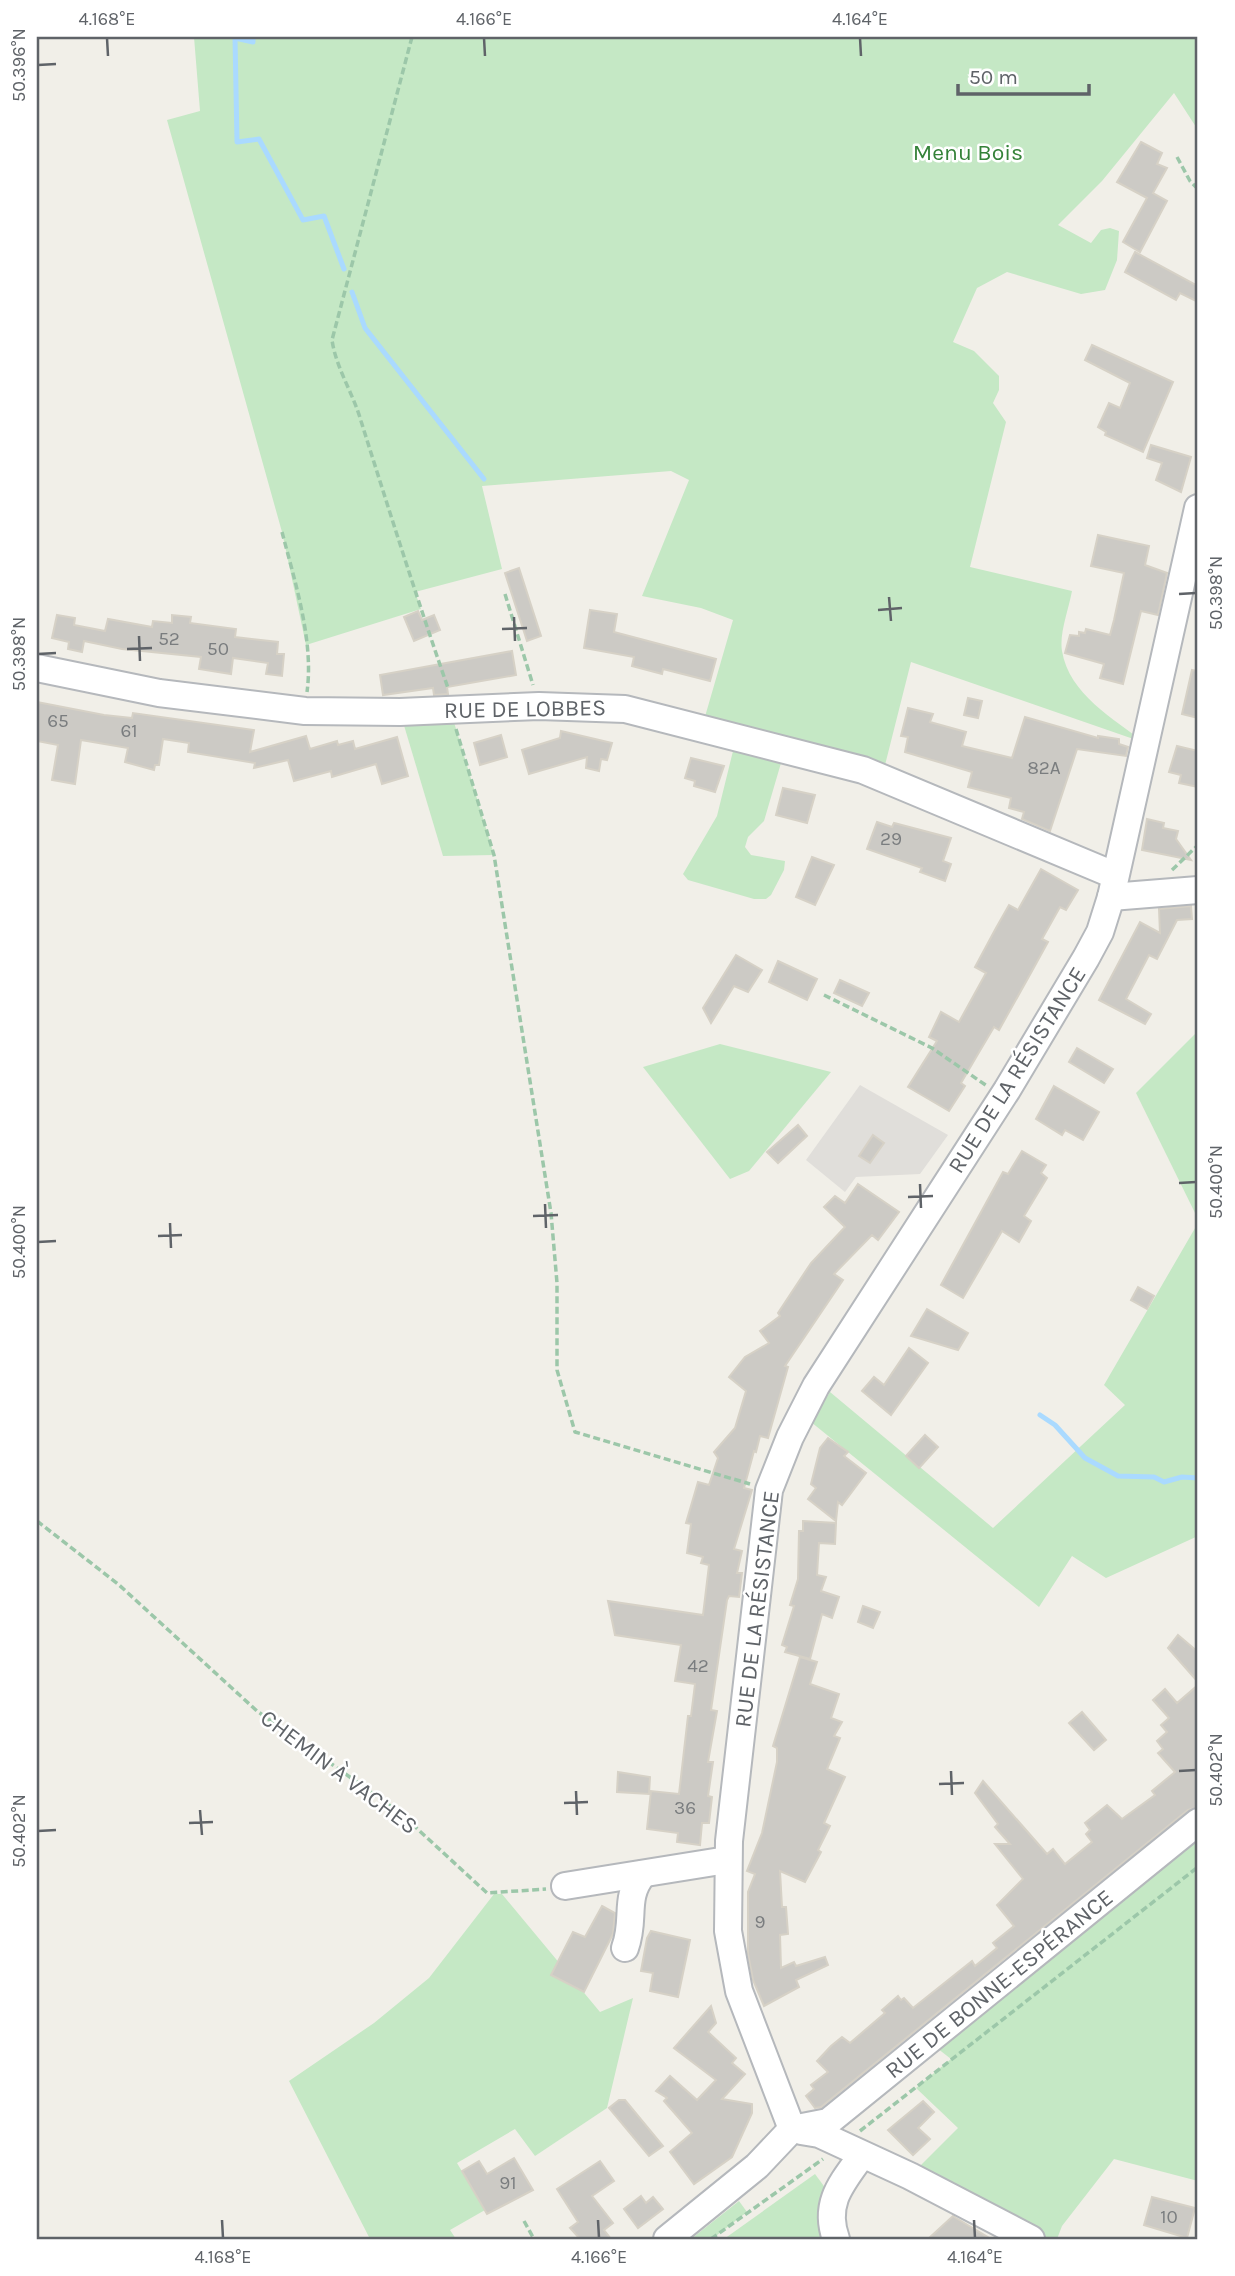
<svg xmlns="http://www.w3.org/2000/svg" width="1235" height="2276" viewBox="0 0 1235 2276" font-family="Karla,sans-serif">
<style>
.industrial{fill:#e0deda}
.green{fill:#c5e8c5}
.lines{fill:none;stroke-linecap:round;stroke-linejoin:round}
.stream{stroke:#aadaff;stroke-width:5}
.building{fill:#cccac5;stroke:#d6d1c6;stroke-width:2}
.minor-casing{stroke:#b5b8bc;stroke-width:30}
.path{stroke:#9cc7a9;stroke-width:3.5;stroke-dasharray:7 3.5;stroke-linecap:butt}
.minor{stroke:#fff;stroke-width:26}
.ticks{fill:none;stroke:#5f6368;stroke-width:2.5}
.labels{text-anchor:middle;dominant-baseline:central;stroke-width:5;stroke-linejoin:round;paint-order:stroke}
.number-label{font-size:19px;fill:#7a7d7f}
.park-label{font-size:23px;fill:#348238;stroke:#fff}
.street-label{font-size:23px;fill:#5f6368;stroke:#fff}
.neatline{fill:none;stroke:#5f6368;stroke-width:2.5}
.ticks-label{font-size:18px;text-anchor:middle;fill:#5f6368}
</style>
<rect width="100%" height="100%" fill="#f1efe8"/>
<polygon class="industrial" points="860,1085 948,1135 920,1174 856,1177 845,1192 806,1160"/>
<g class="green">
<path d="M194,37H1198V130L1174,93L1102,181L1058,225L1091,243L1101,230L1110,228L1119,231L1117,260L1105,290L1081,294L1007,272L977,288L953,342L974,351L999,376V390L993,403L1006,422L970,567L1072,591C1069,608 1059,634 1062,651C1069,694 1114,719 1145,743L911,662L882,777L702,727L733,620L701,608L642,596L689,480L671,471L482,486L502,569L415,592L421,609L306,645L282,532L167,120L200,111Z"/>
<polygon points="450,709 494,855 443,856 400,712"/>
<polygon points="741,746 778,758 781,763 764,821 748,837 745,847 751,855 785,861 784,870 771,895 766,899 754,899 688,880 683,874 717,816 733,751"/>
<polygon points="1198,1031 1198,1219 1136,1093"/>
<polygon points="720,1044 831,1072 749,1171 730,1179 643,1067"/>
<polygon points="1198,1223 1198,1536 1106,1578 1072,1556 1039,1607 811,1422 830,1392 993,1528 1125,1405 1104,1385"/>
<polygon points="1198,1822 1198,2181 1114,2159 1062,2226 1057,2239 1031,2239 910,2176 958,2128 916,2088 951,2059 928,2041"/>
<polygon points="494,1894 502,1894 600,2012 633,1998 607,2108 535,2156 515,2129 457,2163 485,2210 450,2230 456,2239 370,2239 289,2081 374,2023 429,1978"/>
<polygon points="815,2174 829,2193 831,2239 724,2239"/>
<polygon points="739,2201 747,2212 712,2239 691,2239"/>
</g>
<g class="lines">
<g class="stream">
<polyline points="253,37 253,42 235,38 237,142 259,139 303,220 324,216 344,269"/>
<polyline points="352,292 365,328 484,479"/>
<polyline points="1040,1415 1055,1425 1085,1458 1118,1476 1154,1477 1164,1482 1182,1477 1198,1478"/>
</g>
</g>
<g class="building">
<polygon points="1141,142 1162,153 1157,164 1167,168 1153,193 1167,201 1140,252 1123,242 1147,198 1117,182"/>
<polygon points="1135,252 1198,286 1198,302 1180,293 1176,300 1125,272"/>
<polygon points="1092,345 1173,382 1143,452 1105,435 1106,432 1098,427 1109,403 1120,408 1130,383 1085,360"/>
<polygon points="1151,445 1191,457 1181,492 1156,480 1162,463 1147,458"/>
<polygon points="1098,535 1149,546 1145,565 1167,573 1158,615 1141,611 1123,684 1100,678 1104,664 1065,653 1070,635 1079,636 1079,632 1085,633 1086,629 1110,635 1114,620 1124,573 1091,566"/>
<polygon points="519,568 541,636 527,641 505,573"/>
<polygon points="590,610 617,614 614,632 716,659 710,681 663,669 662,674 632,666 634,657 584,648"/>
<polygon points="418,611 422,620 434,615 440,630 414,641 404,617"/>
<polygon points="57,615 75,618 74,625 105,631 108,619 152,627 153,621 172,623 172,615 191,617 190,623 236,629 235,637 278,642 277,654 284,654 282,676 266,674 268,663 233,658 231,674 199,669 201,657 122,649 84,641 82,652 68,649 69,642 52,638"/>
<polygon points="512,651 516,675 447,687 448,694 434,695 433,688 383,695 380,675"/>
<polygon points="1192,670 1198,671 1198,718 1182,714"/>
<polygon points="968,698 982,701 978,718 964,715"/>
<polygon points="37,702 104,715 132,718 133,713 254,730 250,752 306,736 310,749 337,741 338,745 353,741 355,749 397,737 408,776 382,784 376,764 332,777 331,771 294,781 288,760 254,768 255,763 188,752 189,743 163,739 159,765 155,765 154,770 125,762 128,748 81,740 75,784 52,780 58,745 37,741"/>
<polygon points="908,708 933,714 930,722 966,732 962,746 1012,758 1025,717 1098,738 1098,736 1119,739 1119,744 1128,747 1126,756 1077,749 1050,831 1022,819 1024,812 1009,808 1011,798 968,787 972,772 905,752 908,737 901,736"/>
<polygon points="561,731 612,743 607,760 601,759 599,771 586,768 587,757 529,774 522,750 560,738"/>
<polygon points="501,735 507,757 480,765 474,743"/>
<polygon points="1177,746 1198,751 1198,787 1179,783 1181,775 1169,772"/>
<polygon points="691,758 724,766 715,792 694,786 695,781 685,778"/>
<polygon points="783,788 815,795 807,823 776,815"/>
<polygon points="1147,819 1164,823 1163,828 1178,831 1176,839 1191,860 1142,850"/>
<polygon points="877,822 892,827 894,823 951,838 943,861 951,864 945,881 920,872 922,868 867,849"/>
<polygon points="812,857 834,865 815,905 796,897"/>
<polygon points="1041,869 1078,890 1066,910 1060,907 1042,939 1048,942 1032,971 999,1030 994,1027 978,1054 961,1083 965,1086 949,1111 908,1087 937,1041 929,1037 941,1012 959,1022 986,973 975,967 996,928 1009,905 1018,910"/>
<polygon points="1191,906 1192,919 1177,920 1157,959 1149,955 1126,999 1151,1014 1145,1024 1099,1000 1140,922 1160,933 1159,909"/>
<polygon points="736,955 762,970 748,992 734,986 711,1023 703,1008"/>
<polygon points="778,961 817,979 807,1000 769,982"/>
<polygon points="840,980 869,993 862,1006 834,993"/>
<polygon points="1077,1048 1113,1069 1104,1083 1069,1062"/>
<polygon points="1054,1086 1099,1112 1083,1140 1065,1130 1062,1135 1036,1119"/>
<polygon points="798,1125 807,1136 778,1163 767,1152"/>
<polygon points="873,1135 884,1143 870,1163 859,1156"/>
<polygon points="1022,1151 1046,1165 1041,1173 1047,1178 1024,1216 1031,1221 1019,1242 1002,1231 963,1298 941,1285 1003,1172 1008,1174"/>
<polygon points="858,1184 899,1212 878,1240 872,1235 834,1274 843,1280 785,1366 788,1367 768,1438 760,1436 756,1452 754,1451 744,1488 752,1490 734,1549 742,1551 737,1573 742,1573 739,1597 729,1596 727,1600 711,1710 717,1711 708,1762 713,1762 708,1796 712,1797 709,1823 702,1823 700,1845 677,1842 678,1833 647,1829 651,1791 679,1794 688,1716 691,1716 695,1684 675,1681 681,1645 615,1635 608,1601 703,1615 709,1565 701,1563 703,1557 687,1553 691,1524 686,1523 698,1482 709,1485 718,1458 714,1452 735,1428 746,1391 729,1377 745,1357 769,1343 760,1331 780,1316 778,1313 811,1263 845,1227 824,1207 835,1196 845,1203"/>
<polygon points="1138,1287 1154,1296 1147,1309 1131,1300"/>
<polygon points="927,1309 968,1333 958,1350 911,1336"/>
<polygon points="909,1348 928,1363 891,1415 862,1391 874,1377 884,1385"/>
<polygon points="925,1435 938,1447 919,1468 906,1456"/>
<polygon points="828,1438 848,1452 844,1456 866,1473 842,1505 838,1502 836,1521 808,1499 816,1488 811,1484 820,1448"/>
<polygon points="803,1521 836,1523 835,1544 819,1543 817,1575 826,1577 821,1591 839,1597 832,1618 822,1614 810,1659 785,1652 787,1647 782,1645 794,1606 790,1605 798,1579 799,1531 803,1531"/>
<polygon points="863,1606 880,1612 873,1628 858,1622"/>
<polygon points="1178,1635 1198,1652 1198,1682 1168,1648"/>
<polygon points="800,1657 817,1662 810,1684 839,1694 831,1718 842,1722 834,1736 840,1738 827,1769 845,1777 824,1823 830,1826 818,1850 821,1852 805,1882 780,1871 782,1907 786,1907 788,1934 780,1935 781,1968 794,1962 796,1966 825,1957 828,1965 796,1980 799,1987 764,2006 753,1980 748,1954 748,1892 755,1874 747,1871 762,1833 777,1762 777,1748 773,1746"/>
<polygon points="1198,1685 1198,1807 1188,1810 821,2107 815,2108 806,2096 814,2089 811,2085 828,2072 817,2061 831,2046 842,2037 850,2043 885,2013 882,2010 898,1996 901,2000 904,1998 913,2008 972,1961 975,1966 997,1948 993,1943 1014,1926 997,1905 1023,1879 995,1844 1010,1844 995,1827 998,1824 975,1793 983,1781 1047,1854 1053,1849 1065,1864 1092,1842 1086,1834 1090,1830 1085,1823 1107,1805 1122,1819 1155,1795 1152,1791 1175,1772 1158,1753 1163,1749 1157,1741 1167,1732 1161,1725 1169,1718 1153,1700 1165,1689 1177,1703"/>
<polygon points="1082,1712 1106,1740 1094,1750 1069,1723"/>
<polygon points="618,1772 650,1777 649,1794 617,1792"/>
<polygon points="602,1906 615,1913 613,1934 584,1992 551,1975 573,1932 585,1937"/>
<polygon points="651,1931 690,1940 678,1997 650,1991 653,1973 641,1971 647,1938"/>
<polygon points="711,2006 716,2023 708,2032 736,2058 732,2063 745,2074 722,2099 752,2104 752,2113 732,2157 694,2184 670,2152 692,2133 664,2101 667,2098 656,2091 670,2076 697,2100 716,2080 674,2048"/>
<polygon points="619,2100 625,2100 663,2146 649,2156 609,2108"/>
<polygon points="923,2101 934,2112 918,2128 930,2139 913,2155 888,2130"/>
<polygon points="514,2158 533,2190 487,2214 462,2171 479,2161 487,2174"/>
<polygon points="600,2161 614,2181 592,2196 613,2223 604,2230 611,2239 580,2239 570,2228 578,2222 557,2189"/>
<polygon points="641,2196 646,2203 653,2197 663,2209 638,2228 624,2209"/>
<polygon points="1152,2197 1195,2208 1187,2238 1144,2225"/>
<polygon points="953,2216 956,2218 991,2239 928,2239"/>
</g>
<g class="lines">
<g class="minor-casing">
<g id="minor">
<polyline points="37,668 159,693 305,711 400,712 539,706 625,709 863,770 1114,875"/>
<polyline points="1111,897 1198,890"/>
<polyline points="565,1886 727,1860"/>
<path d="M625,1948C636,1918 623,1899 643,1874"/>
<polyline points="792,2129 739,1991 728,1931 729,1841 769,1490 790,1437 816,1386 1007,1090 1086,958 1100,932 1111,897 1198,508"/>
<polyline points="792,2129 828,2122 1198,1822"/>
<polyline points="801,2131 819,2134 910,2176 1031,2239"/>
<polyline points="667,2239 757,2166 792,2129"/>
<path d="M836,2239C823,2203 842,2183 862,2155"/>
</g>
</g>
<g class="path">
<path d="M412,37L332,340C336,368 353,393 361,421C389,510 417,599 448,688"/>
<polyline points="1177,157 1190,181 1198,189"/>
<path d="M282,532C295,582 314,641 307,692"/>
<polyline points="505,594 533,685"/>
<polyline points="456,729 494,855 551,1213 557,1283 557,1370 575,1432 750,1484"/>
<polyline points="1172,870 1198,845"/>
<polyline points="824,995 932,1048 987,1086"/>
<polyline points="37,1521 118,1584 257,1711 399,1812 487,1893 546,1889"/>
<polyline points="860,2131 1198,1867"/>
<polyline points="524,2221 534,2239"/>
<polyline points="711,2239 823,2159"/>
</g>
<use href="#minor" class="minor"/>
</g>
<path class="ticks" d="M107,38L108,56M484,38L485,56M860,38L861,56M38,65L56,64M1179,594L1196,593M889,597L891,621M878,610L902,608M514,617L515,641M502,629L527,628M139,636L140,661M127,649L152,648M38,654L56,653M1179,1183L1196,1182M920,1184L921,1208M908,1197L933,1196M545,1204L546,1228M533,1216L558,1215M170,1223L171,1248M158,1236L182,1235M38,1242L56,1241M951,1771L952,1795M1179,1771L1196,1770M939,1784L964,1783M576,1791L577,1815M564,1803L588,1802M200,1810L202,1835M189,1823L213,1822M38,1831L56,1830M222,2220L223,2238M598,2220L599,2238M974,2220L975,2238"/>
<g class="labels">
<g class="number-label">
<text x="169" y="639">52</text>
<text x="218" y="649">50</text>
<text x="58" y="721">65</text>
<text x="129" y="731">61</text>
<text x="1044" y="768">82A</text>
<text x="891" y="839">29</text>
<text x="698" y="1666">42</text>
<text x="685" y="1808">36</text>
<text x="760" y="1922">9</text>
<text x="508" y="2183">91</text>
<text x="1169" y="2217">10</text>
</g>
<g class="park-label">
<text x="968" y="152">Menu Bois</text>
</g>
<g class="street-label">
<text transform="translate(525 709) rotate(-1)">RUE DE LOBBES</text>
<text transform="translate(1017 1070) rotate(-58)">RUE DE LA RÉSISTANCE</text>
<text transform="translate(757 1609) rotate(-83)">RUE DE LA RÉSISTANCE</text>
<text transform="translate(339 1772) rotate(37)">CHEMIN À VACHES</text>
<text transform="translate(999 1984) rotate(-39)">RUE DE BONNE-ESPÉRANCE</text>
</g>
</g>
<rect width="1235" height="2276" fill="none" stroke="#ffffff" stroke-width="77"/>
<path d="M958 84v10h131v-10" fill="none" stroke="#5f6368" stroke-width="3.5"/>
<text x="969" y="84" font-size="21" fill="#5f6368" stroke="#ffffff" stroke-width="5" paint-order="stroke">50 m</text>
<rect x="38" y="38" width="1158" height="2200" class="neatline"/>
<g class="ticks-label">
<text x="107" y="25">4.168°E</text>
<text x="484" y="25">4.166°E</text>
<text x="860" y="25">4.164°E</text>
<text transform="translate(19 65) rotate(-90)" y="6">50.396°N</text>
<text transform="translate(1216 593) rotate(-90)" y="6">50.398°N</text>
<text transform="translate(19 654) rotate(-90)" y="6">50.398°N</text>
<text transform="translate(1216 1182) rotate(-90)" y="6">50.400°N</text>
<text transform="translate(19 1242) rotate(-90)" y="6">50.400°N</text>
<text transform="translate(1216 1770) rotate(-90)" y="6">50.402°N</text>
<text transform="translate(19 1831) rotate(-90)" y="6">50.402°N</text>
<text x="223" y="2263">4.168°E</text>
<text x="599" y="2263">4.166°E</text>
<text x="975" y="2263">4.164°E</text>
</g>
</svg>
